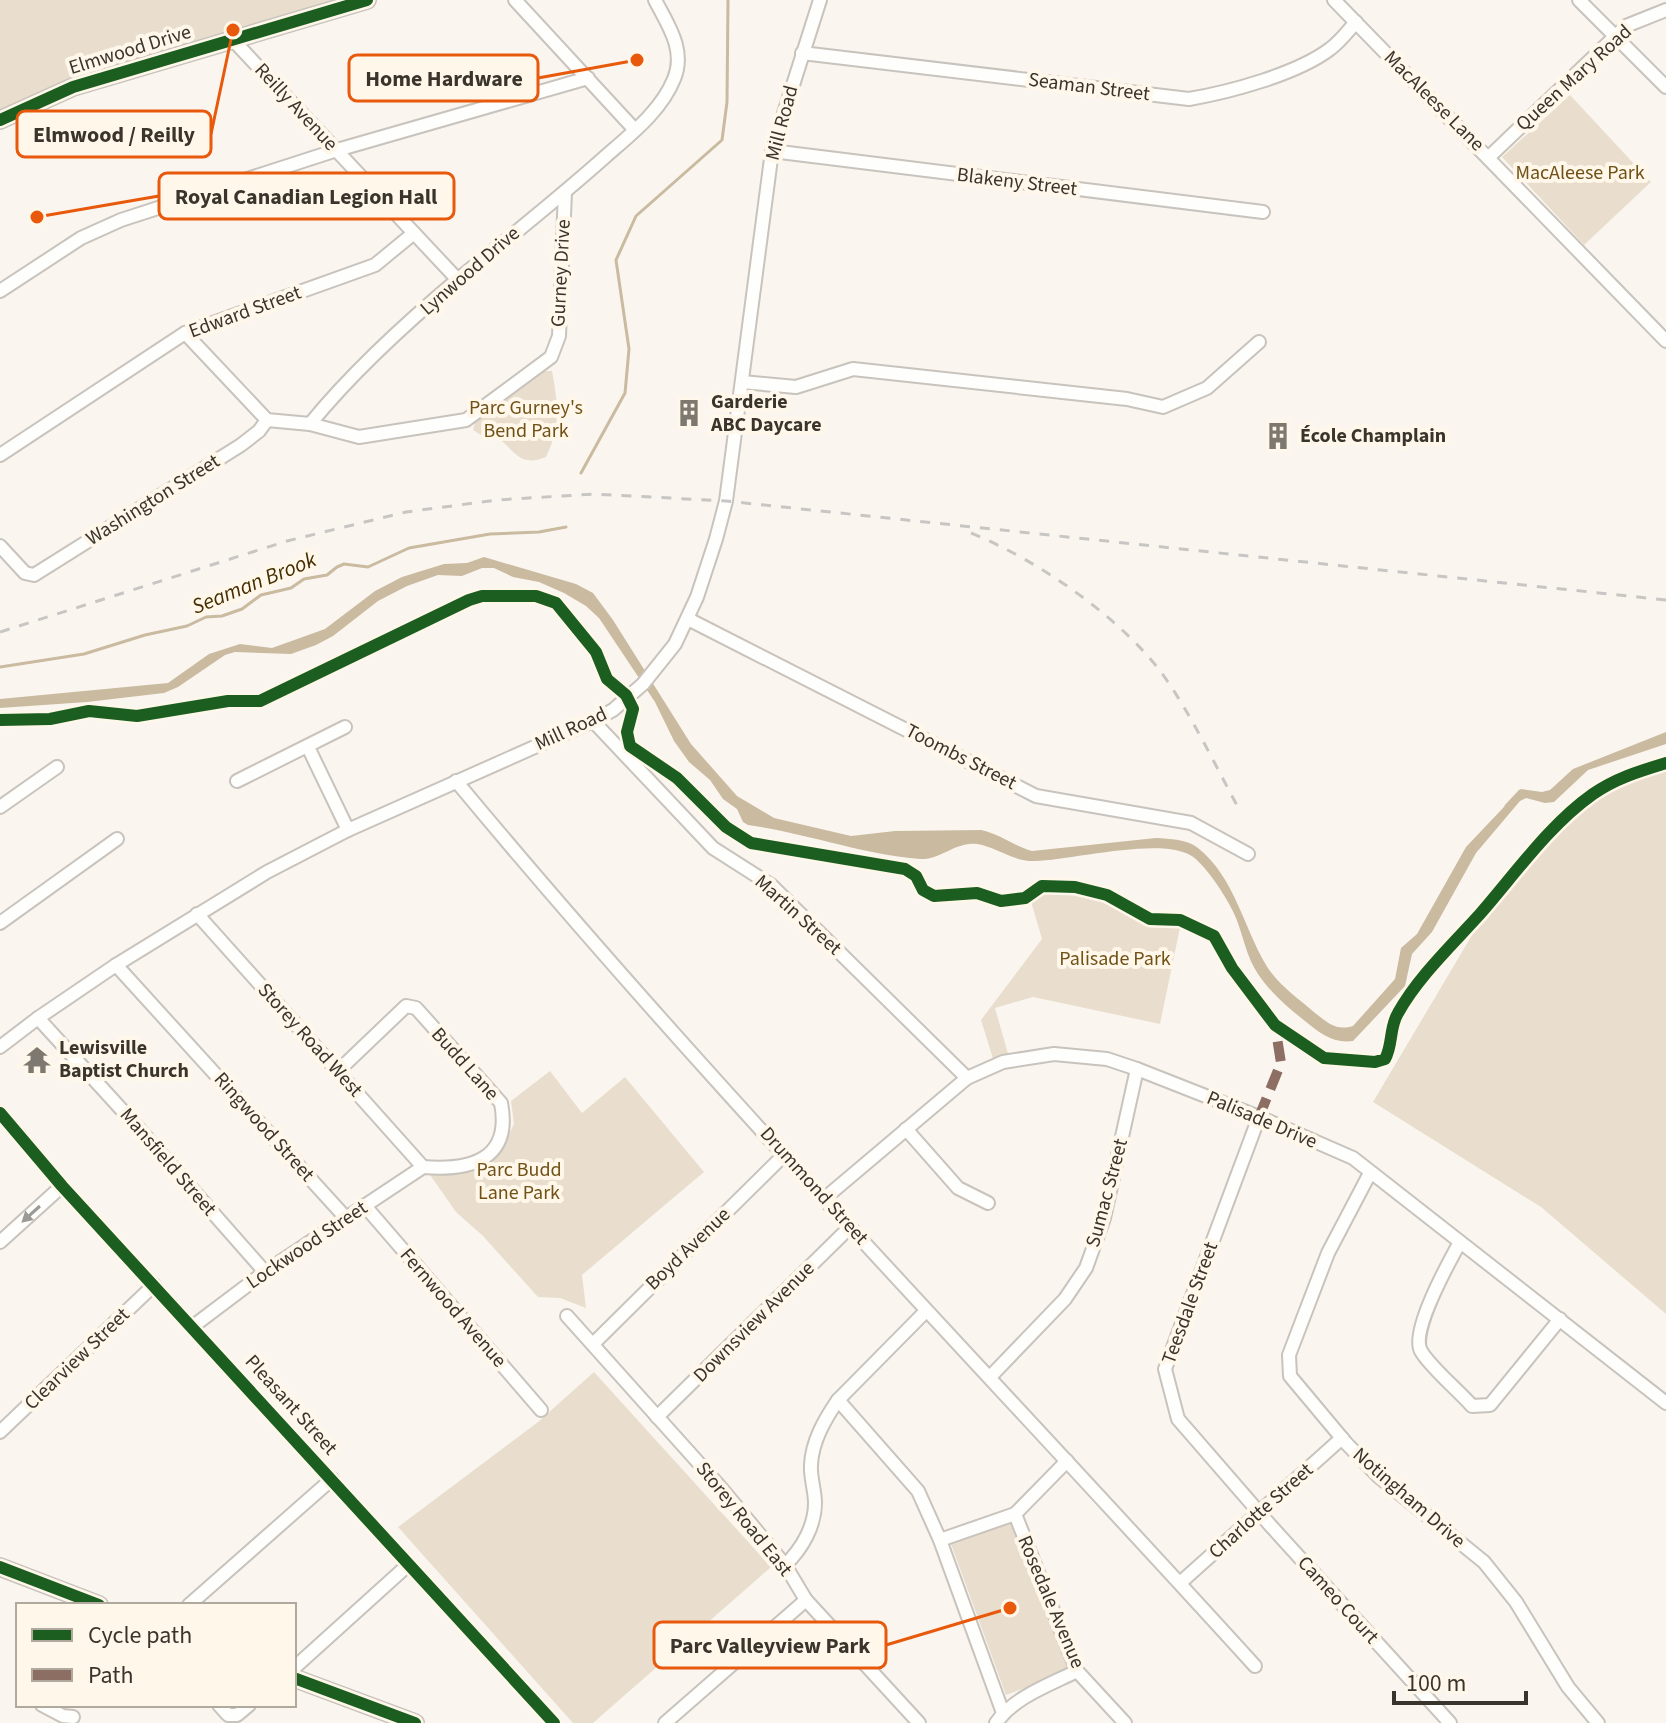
<svg xmlns="http://www.w3.org/2000/svg" width="1666" height="1723" viewBox="0 0 1666 1723" font-family="'Source Sans 3',sans-serif">
<style>
.green{fill:#e9decd}
.water{fill:#cabaa0}
.lines{fill:none;stroke-linecap:round;stroke-linejoin:round}
.stream{stroke:#cabaa0;stroke-width:3}
.minor-casing{stroke:#c8c3bc;stroke-width:16}
.major-casing{stroke:#c8c3bc;stroke-width:20}
.minor{stroke:#fefefd;stroke-width:12}
.major{stroke:#fefefd;stroke-width:16}
.rail{stroke:#c8c6c4;stroke-width:3;stroke-dasharray:10 10;stroke-linecap:butt}
.quiet{stroke:#8d6e63;stroke-width:10;stroke-dasharray:20 10;stroke-linecap:butt}
.cycleway-casing{stroke:#fff7ea;stroke-width:17}
.cycleway{stroke:#1b5e20;stroke-width:12}
.oneway{fill:#9c9a94}
.labels{text-anchor:middle;dominant-baseline:central;stroke-width:8;stroke-linejoin:round;paint-order:stroke}
.street-label{font-size:20px;fill:#3a352c;stroke:#fff7ea}
.park-label{font-size:20px;fill:#705216;stroke:#fff7ea}
.poi-label{font-size:20px;font-weight:bold;fill:#3a352c;stroke:#fff7ea;text-anchor:start}
.water-label{font-size:22px;font-style:italic;fill:#442e00;stroke:#fff7ea}
.leader{fill:none;stroke:#e8590c;stroke-width:3}
.callout-dot{fill:#e8590c;stroke:#fff7ea;stroke-width:3}
.callout{fill:#fff7ea;stroke:#e8590c;stroke-width:3}
.callout-label{font-size:22px;text-anchor:middle;font-weight:bold;fill:#3a352c}
</style>
<rect width="100%" height="100%" fill="#faf6ef"/>
<g class="green">
<polygon points="0,0 338,0 71,79 0,110"/>
<polygon points="1570,95 1651,182 1584,245 1502,157"/>
<path d="M541,371H552C558,404 561,426 546,457C516,469 515,447 492,434L484,437L473,430L476,420Z"/>
<polygon points="1666,763 1666,1314 1541,1207 1373,1102 1494,898 1607,786"/>
<polygon points="1055,890 1182,918 1160,1024 1033,997 995,1008 1009,1057 994,1062 981,1020 1042,939 1030,898"/>
<polygon points="550,1071 582,1113 625,1077 704,1172 582,1275 586,1308 560,1298 538,1297 483,1236 456,1212 428,1172 471,1171 498,1156 514,1124 511,1101"/>
<polygon points="594,1372 771,1567 593,1723 573,1723 398,1527 538,1422"/>
<polygon points="1013,1521 1069,1672 1006,1695 951,1544"/>
</g>
<path class="water" d="M484,557L576,584L593,593L613,620L691,744L737,796L774,818L851,836L895,831L981,830C1000,834 1014,846 1032,851L1156,838C1170,839 1187,839 1198,848C1235,878 1243,926 1266,965C1278,985 1298,998 1315,1013C1328,1023 1336,1031 1353,1026L1395,979L1401,948L1417,934L1466,847L1521,789L1542,792L1550,790L1573,769L1666,732V744L1588,770L1554,802L1545,803L1526,798L1520,801L1476,853L1432,932L1412,954L1405,986L1353,1041C1333,1044 1320,1033 1305,1021C1287,1007 1271,993 1258,974C1246,956 1244,938 1236,918C1230,902 1205,863 1190,855C1159,837 1071,860 1035,861C1013,862 997,847 977,844C956,841 941,860 920,859C861,854 806,833 748,825L743,822L737,809L723,799L710,780L689,762L674,741L655,702L599,618L586,606L564,593L539,582L513,577L494,568H482L462,576L438,575L407,586L378,601L333,636L316,645L291,654L235,652L225,655L178,687L164,693L87,702L0,708V699L168,683L209,654L240,644L272,648L325,629L375,591L402,577L444,564L467,563Z"/>
<g class="lines">
<g class="stream">
<polyline points="581,473 625,393 629,349 616,260 636,216 722,140 727,102 728,0"/>
<polyline points="0,667 84,654 145,635 187,626 206,617 222,616 242,609 261,595 291,588 304,579 327,575 337,567 344,564 368,567 409,548 490,534 539,532 566,527"/>
<polyline points="1506,806 1520,791"/>
</g>
<g class="minor-casing">
<g id="minor">
<polyline points="515,0 635,130"/>
<polyline points="1334,0 1666,341"/>
<polyline points="1579,0 1666,87"/>
<polyline points="233,40 458,280"/>
<path d="M802,53L1189,99C1230,92 1297,74 1330,49C1340,42 1348,31 1356,22"/>
<polyline points="772,151 1263,212"/>
<polyline points="1489,157 1626,26 1666,10"/>
<polyline points="0,291 81,238 121,220 337,150 588,78"/>
<polyline points="185,333 267,420 310,424 359,437 466,420 551,357 559,336 565,192"/>
<polyline points="742,382 796,387 853,369 1127,399 1163,407 1207,388 1259,342"/>
<path d="M310,424C354,370 408,321 462,276C510,237 559,198 606,156C631,134 661,111 674,79C686,50 668,25 655,0"/>
<polyline points="0,455 185,333 375,265 414,233"/>
<polyline points="0,546 25,573 34,575 241,445 259,431 267,420"/>
<polyline points="688,619 1036,796 1191,823 1248,854"/>
<polyline points="593,721 713,848 771,885 967,1078"/>
<polyline points="308,747 348,830"/>
<polyline points="237,781 345,727"/>
<path d="M456,781C710,1087 988,1372 1255,1666"/>
<polyline points="0,807 57,767"/>
<polyline points="197,914 423,1167"/>
<polyline points="0,923 117,839"/>
<polyline points="116,965 346,1218"/>
<polyline points="38,1018 132,1121 265,1272"/>
<polyline points="0,1047 38,1018 116,965 267,872 348,830 593,721 613,710 643,684 675,644 697,597 716,539 726,501 772,151 820,0"/>
<path d="M338,1071L406,1006L416,1008L501,1103C512,1160 470,1171 423,1167"/>
<polyline points="0,1113 62,1186 554,1723"/>
<polyline points="1259,1117 1165,1369 1178,1419 1270,1525 1450,1723"/>
<polyline points="906,1129 958,1188 988,1203"/>
<polyline points="1370,1173 1328,1253 1289,1355 1290,1376 1346,1443 1378,1476 1484,1562 1516,1602 1568,1687 1598,1723"/>
<polyline points="825,1198 967,1078 1003,1062 1054,1054 1107,1059 1137,1069 1259,1117 1353,1158 1666,1403"/>
<polyline points="365,1206 541,1410"/>
<polyline points="0,1242 62,1186"/>
<path d="M1460,1242C1449,1262 1410,1332 1421,1351C1430,1367 1459,1391 1472,1406L1490,1405L1560,1319"/>
<polyline points="567,1316 722,1489 785,1565 806,1600 919,1723"/>
<polyline points="192,1327 265,1272 423,1167"/>
<polyline points="593,1344 785,1154"/>
<polyline points="990,1377 1065,1299 1086,1268 1104,1218 1137,1069"/>
<polyline points="838,1400 918,1491 940,1540 1003,1713"/>
<polyline points="657,1417 850,1227"/>
<polyline points="0,1432 154,1285"/>
<polyline points="1015,1514 1077,1671 1125,1723"/>
<polyline points="940,1540 1015,1514 1067,1461"/>
<path d="M785,1565C802,1549 815,1526 815,1503C815,1490 810,1477 811,1465C812,1441 825,1419 838,1400L926,1311"/>
<polyline points="1180,1583 1342,1438"/>
<polyline points="189,1605 332,1479"/>
<polyline points="294,1668 408,1565"/>
<polyline points="42,1705 63,1716 73,1717"/>
<polyline points="219,1705 228,1715 237,1715 249,1705"/>
<polyline points="665,1723 806,1600"/>
<path d="M996,1723C1014,1697 1049,1685 1077,1671"/>
</g>
</g>
<g class="major-casing">
<g id="major">
<polyline points="0,120 73,87 367,0"/>
<polyline points="0,1567 99,1605"/>
<polyline points="294,1678 415,1723"/>
</g>
</g>
<use href="#minor" class="minor"/>
<use href="#major" class="major"/>
<g class="rail">
<path d="M971,533C1038,560 1127,621 1168,682C1195,722 1216,767 1239,809"/>
<polyline points="0,632 287,541 406,512 497,500 594,494 726,501 1666,600"/>
</g>
<polyline class="quiet" points="1259,1117 1281,1063 1275,1025"/>
<g class="cycleway-casing">
<g id="cycleway">
<polyline points="0,120 73,87 367,0"/>
<path d="M0,720L50,719L89,711L137,716L228,701H260L469,600L482,596H536L556,603L596,652L607,679L626,695L633,709L627,732L630,746L677,778L726,827L751,843L905,869L916,876L923,890L934,896L977,893L1001,901L1025,898L1042,886L1075,887L1107,895L1150,919L1180,920L1214,936L1232,968L1275,1025L1324,1058L1375,1062L1385,1059C1393,1045 1389,1028 1398,1013C1418,977 1452,945 1480,914C1515,874 1549,825 1593,794C1616,778 1640,771 1666,763"/>
<polyline points="0,1113 62,1186 554,1723"/>
<polyline points="0,1567 99,1605"/>
<polyline points="294,1678 415,1723"/>
</g>
</g>
<use href="#cycleway" class="cycleway"/>
</g>
<defs><path id="oneway-solid" d="M-6-.8H1V-3.2L6.5 0L1 3.2V.8H-6Z" transform="scale(2)"/></defs>
<use class="oneway" href="#oneway-solid" transform="translate(31 1214) rotate(138)"/>
<defs>
<g id="building-bare" transform="scale(2.16)"><path d="M-4-6H4V6H1V3H-1V6H-4ZM-2.5-4.3h1.7v1.8h-1.7ZM.8-4.3h1.7v1.8H.8ZM-2.5-1h1.7V.8h-1.7ZM.8-1h1.7V.8H.8Z" fill="#7d7970" stroke="#fff7ea" stroke-width="2.5" paint-order="stroke"/></g>
<g id="temple-bare" transform="scale(2.16)"><path d="M0-6L5-2H3V0L6.5 2.5H4V6H1.5V3h-3V6H-4V2.5H-6.5L-3 0V-2H-5Z" fill="#7d7970" stroke="#fff7ea" stroke-width="2.5" paint-order="stroke"/></g>
</defs>
<g fill-rule="evenodd">
<use href="#building-bare" x="689" y="413"/>
<use href="#building-bare" x="1278" y="436"/>
<use href="#temple-bare" x="37" y="1060"/>
</g>
<g class="labels">
<g class="street-label">
<text transform="translate(130 50) rotate(-17)">Elmwood Drive</text>
<text transform="translate(1574 78) rotate(-42)">Queen Mary Road</text>
<text transform="translate(1089 87) rotate(7)">Seaman Street</text>
<text transform="translate(1434 101) rotate(45)">MacAleese Lane</text>
<text transform="translate(296 107) rotate(47)">Reilly Avenue</text>
<text transform="translate(782 123) rotate(-75)">Mill Road</text>
<text transform="translate(1017 182) rotate(7)">Blakeny Street</text>
<text transform="translate(470 271) rotate(-41)">Lynwood Drive</text>
<text transform="translate(561 273) rotate(-87)">Gurney Drive</text>
<text transform="translate(245 312) rotate(-20)">Edward Street</text>
<text transform="translate(153 500) rotate(-32)">Washington Street</text>
<text transform="translate(571 729) rotate(-25)">Mill Road</text>
<text transform="translate(961 757) rotate(27)">Toombs Street</text>
<text transform="translate(798 915) rotate(42)">Martin Street</text>
<text transform="translate(310 1040) rotate(48)">Storey Road West</text>
<text transform="translate(465 1064) rotate(48)">Budd Lane</text>
<text transform="translate(1262 1120) rotate(23)">Palisade Drive</text>
<text transform="translate(264 1127) rotate(48)">Ringwood Street</text>
<text transform="translate(168 1162) rotate(49)">Mansfield Street</text>
<text transform="translate(814 1186) rotate(48)">Drummond Street</text>
<text transform="translate(1107 1193) rotate(-75)">Sumac Street</text>
<text transform="translate(307 1245) rotate(-34)">Lockwood Street</text>
<text transform="translate(688 1249) rotate(-44)">Boyd Avenue</text>
<text transform="translate(1190 1303) rotate(-70)">Teesdale Street</text>
<text transform="translate(453 1308) rotate(49)">Fernwood Avenue</text>
<text transform="translate(754 1322) rotate(-45)">Downsview Avenue</text>
<text transform="translate(77 1359) rotate(-44)">Clearview Street</text>
<text transform="translate(291 1405) rotate(48)">Pleasant Street</text>
<text transform="translate(1409 1498) rotate(41)">Notingham Drive</text>
<text transform="translate(1261 1511) rotate(-42)">Charlotte Street</text>
<text transform="translate(744 1519) rotate(51)">Storey Road East</text>
<text transform="translate(1338 1600) rotate(48)">Cameo Court</text>
<text transform="translate(1051 1602) rotate(67)">Rosedale Avenue</text>
</g>
<g class="park-label">
<text x="1580" y="173">MacAleese Park</text>
<text x="526" y="408">Parc Gurney's<tspan x="526" dy="23">Bend Park</tspan></text>
<text x="1115" y="959">Palisade Park</text>
<text x="519" y="1170">Parc Budd<tspan x="519" dy="23">Lane Park</tspan></text>
</g>
<g class="poi-label">
<text x="711" y="402">Garderie<tspan x="711" dy="23">ABC Daycare</tspan></text>
<text x="1300" y="436">École Champlain</text>
<text x="59" y="1048">Lewisville<tspan x="59" dy="23">Baptist Church</tspan></text>
</g>
<g class="water-label">
<text transform="translate(254 583) rotate(-22)">Seaman Brook</text>
</g>
</g>
<path class="leader" d="M637 60L538 78M233 30L211 134M37 217L159 196M1010 1608L886 1645"/>
<g class="callout-dot">
<circle cx="637" cy="60" r="8"/>
<circle cx="233" cy="30" r="8"/>
<circle cx="37" cy="217" r="8"/>
<circle cx="1010" cy="1608" r="8"/>
</g>
<g class="callout">
<rect x="349" y="55" width="189" height="46" rx="8"/>
<rect x="17" y="111" width="194" height="46" rx="8"/>
<rect x="159" y="173" width="295" height="46" rx="8"/>
<rect x="654" y="1622" width="232" height="46" rx="8"/>
</g>
<g class="callout-label">
<text x="444" y="86">Home Hardware</text>
<text x="114" y="142">Elmwood / Reilly</text>
<text x="306" y="204">Royal Canadian Legion Hall</text>
<text x="770" y="1653">Parc Valleyview Park</text>
</g>
<rect x="16" y="1603" width="280" height="104" fill="#fff7ea" stroke="#b0a99e" stroke-width="2"/>
<rect x="32" y="1629" width="40" height="12" fill="#1b5e20" stroke="#b0a99e" stroke-width="2"/>
<text x="88" y="1643" font-size="24" fill="#3a352c">Cycle path</text>
<rect x="32" y="1669" width="40" height="12" fill="#8d6e63" stroke="#b0a99e" stroke-width="2"/>
<text x="88" y="1683" font-size="24" fill="#3a352c">Path</text>
<path d="M1394 1691v12h132v-12" fill="none" stroke="#3a352c" stroke-width="4"/>
<text x="1406" y="1691" font-size="24" fill="#3a352c" stroke="#fff7ea" stroke-width="6" paint-order="stroke">100 m</text>
</svg>
